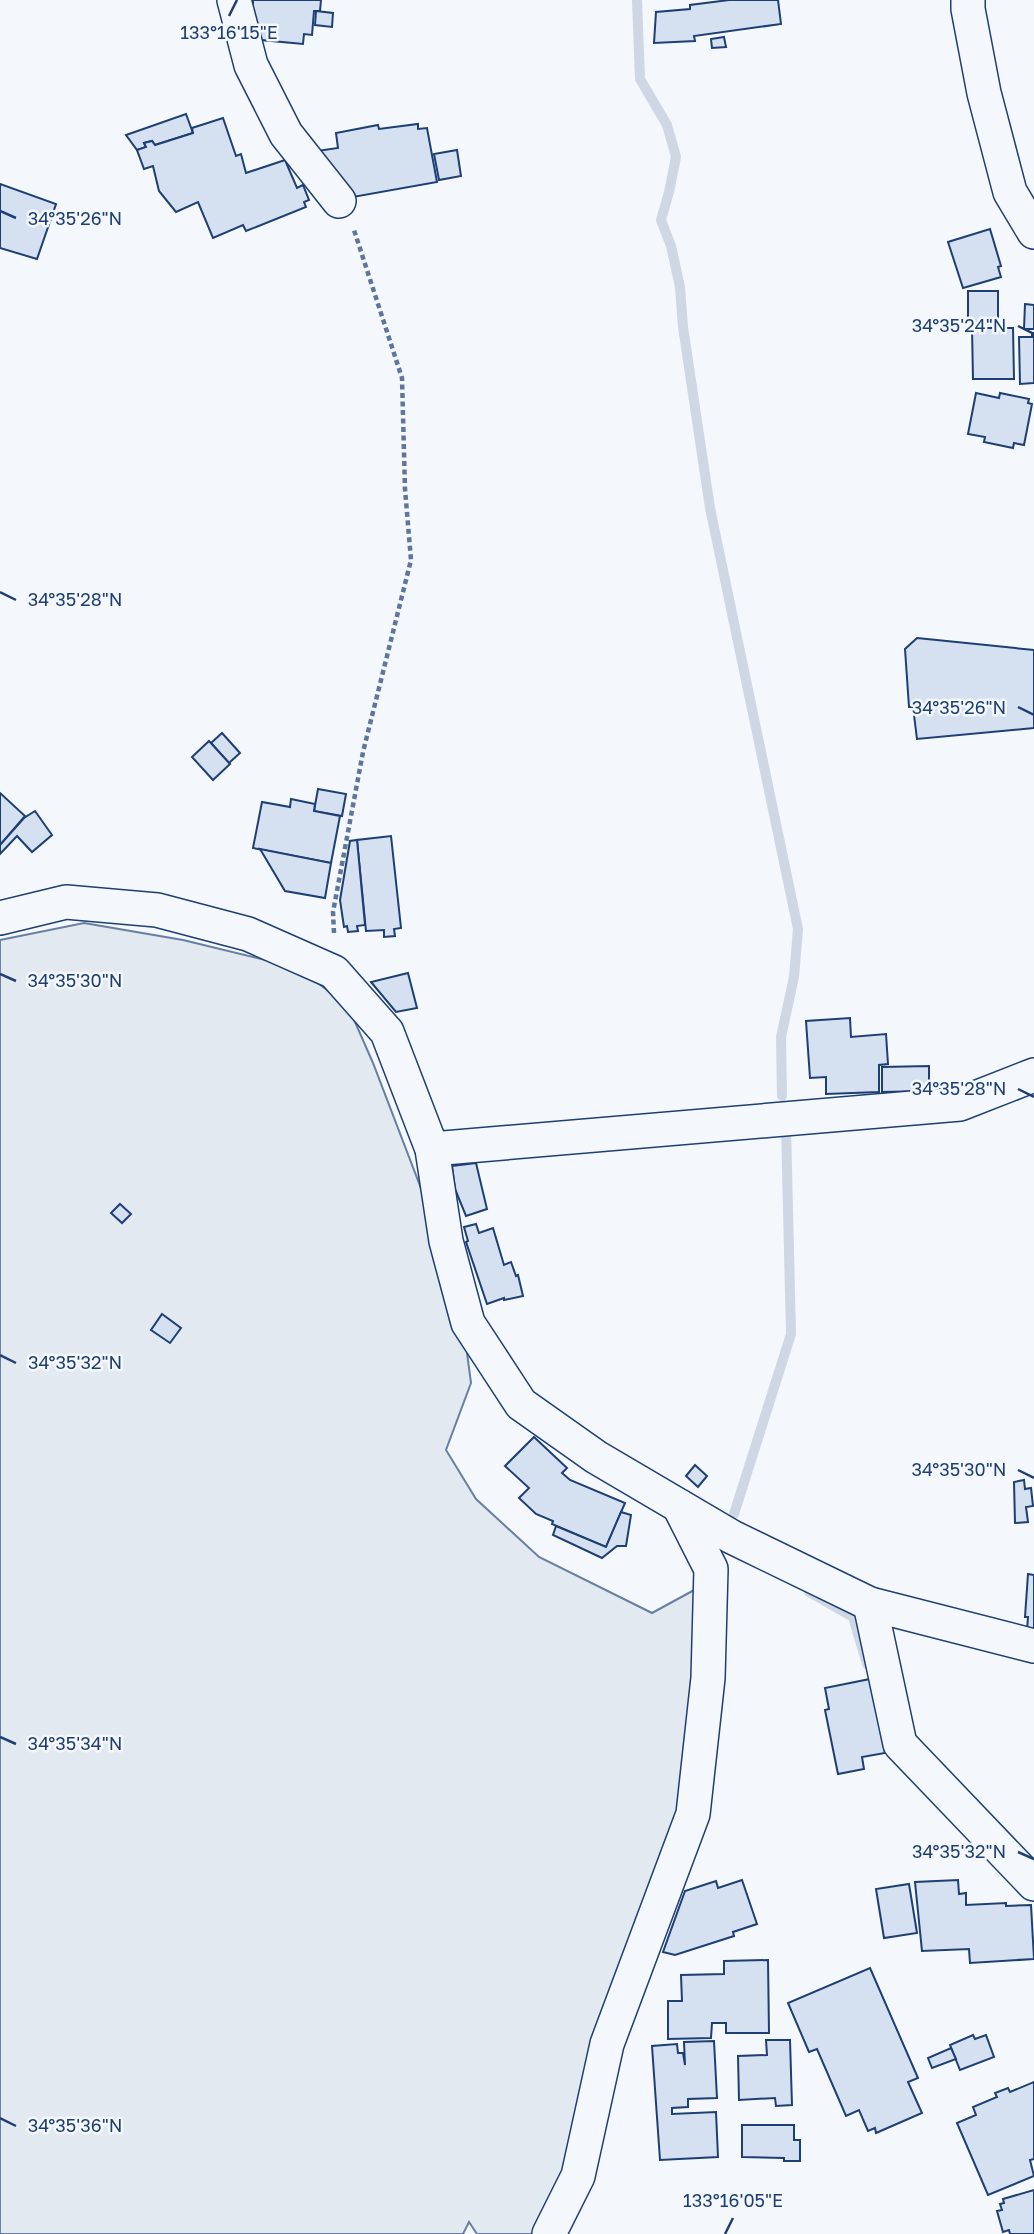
<svg xmlns="http://www.w3.org/2000/svg" width="1034" height="2234" viewBox="0 0 1034 2234" font-family="'Golos Text',sans-serif">
<style>
.green{fill:#e3e9f0;stroke:#687fa3;stroke-width:2}
.lines{fill:none;stroke-linecap:round;stroke-linejoin:round}
.stream{stroke:#cfd7e4;stroke-width:10}
.building{fill:#d5e0f0;stroke:#1d3f73;stroke-width:2}
.street-casing{stroke:#1d3f73;stroke-width:36}
.path{stroke:#5e769c;stroke-width:4.5;stroke-dasharray:5 3.5;stroke-linecap:butt}
.street{stroke:#f4f7fb;stroke-width:33}
.ticks{fill:none;stroke:#1d3f73;stroke-width:2.5}
.ticks-label{font-size:18px;text-anchor:middle;fill:#1d3f73;stroke:#f4f7fb;stroke-width:5;stroke-linejoin:round;paint-order:stroke}
</style>
<rect width="100%" height="100%" fill="#f4f7fb"/>
<polygon class="green" points="84,923 183,940 298,968 348,1006 373,1063 458,1285 471,1383 446,1450 476,1499 539,1557 652,1613 696,1589 700,1687 681,1813 564,2234 477,2234 469,2222 463,2234 0,2234 0,940"/>
<g class="lines">
<g class="stream">
<polyline points="637,0 640,79 667,125 676,157 669,192 661,220 671,246 680,287 683,327 710,508 798,929 794,977 781,1037 782,1096"/>
<polyline points="734,1514 791,1334 786,1127"/>
<polyline points="809,1592 853,1617 867,1664"/>
</g>
</g>
<g class="building">
<polygon points="321,0 320,11 314,11 312,35 304,34 303,44 250,39 253,2 243,0"/>
<polygon points="729,0 778,0 781,24 694,36 695,41 654,43 656,12 690,9 690,5"/>
<polygon points="316,11 333,13 332,27 315,25"/>
<polygon points="724,37 726,47 712,48 711,39"/>
<polygon points="186,114 193,133 155,145 152,141 144,143 146,147 137,150 126,135"/>
<polygon points="223,118 236,156 241,154 246,173 285,160 297,188 303,185 309,200 304,202 306,207 246,231 243,225 213,238 198,202 176,212 159,191 153,166 144,169 137,150 146,147 144,143 152,141 155,145 193,133 192,128"/>
<polygon points="418,124 418,129 427,128 437,182 342,199 317,151 338,148 336,133 378,125 379,129"/>
<polygon points="457,150 461,176 439,180 434,154"/>
<polygon points="0,184 56,204 37,259 0,248"/>
<polygon points="990,229 1001,266 998,267 1001,277 963,288 948,242"/>
<polygon points="968,291 998,291 998,322 968,323"/>
<polygon points="1025,304 1034,305 1034,329 1024,329"/>
<polygon points="972,328 1013,328 1014,379 973,379"/>
<polygon points="1032,333 1034,333 1034,383 1020,384 1019,337 1032,337"/>
<polygon points="976,393 999,398 1000,393 1029,399 1028,403 1032,404 1024,445 1014,443 1013,448 984,442 985,437 968,434"/>
<polygon points="917,638 1034,650 1034,728 917,739 913,707 909,707 905,649"/>
<polygon points="222,733 240,753 229,763 211,743"/>
<polygon points="209,741 230,764 213,780 192,757"/>
<polygon points="318,789 346,794 342,816 314,811"/>
<polygon points="0,793 25,816 0,845"/>
<polygon points="291,799 315,804 314,811 340,816 331,863 253,848 262,802 290,807"/>
<polygon points="35,811 52,835 32,852 17,836 0,854 0,845 24,818"/>
<polygon points="391,836 401,928 394,929 395,936 384,937 384,930 366,931 357,840"/>
<polygon points="357,840 365,925 357,926 358,931 348,932 347,926 344,927 340,900 350,841"/>
<polygon points="260,849 331,863 325,898 285,891"/>
<polygon points="408,973 417,1008 396,1012 371,982"/>
<polygon points="850,1018 851,1037 886,1034 888,1064 879,1065 879,1092 826,1094 826,1077 810,1078 806,1021"/>
<polygon points="929,1066 929,1091 882,1092 882,1067"/>
<polygon points="476,1163 487,1209 466,1216 455,1189 452,1166"/>
<polygon points="120,1204 131,1214 122,1223 111,1213"/>
<polygon points="476,1224 479,1233 493,1228 504,1265 511,1262 516,1276 518,1275 523,1296 504,1300 504,1298 487,1304 466,1242 468,1241 464,1227"/>
<polygon points="162,1314 181,1328 170,1343 151,1330"/>
<polygon points="534,1437 567,1468 562,1473 570,1480 625,1503 606,1547 552,1524 553,1521 536,1514 519,1498 529,1488 505,1466"/>
<polygon points="695,1465 707,1476 698,1487 686,1476"/>
<polygon points="1024,1480 1025,1489 1031,1488 1033,1506 1026,1507 1028,1522 1015,1523 1014,1482"/>
<polygon points="621,1512 631,1515 626,1546 617,1546 602,1558 553,1535 556,1526 606,1547"/>
<polygon points="1028,1574 1034,1575 1034,1631 1027,1630 1028,1617 1025,1617"/>
<polygon points="870,1679 885,1753 862,1757 864,1769 838,1774 825,1710 829,1709 825,1688"/>
<polygon points="742,1880 757,1924 733,1932 734,1936 675,1955 663,1952 685,1891 716,1881 718,1888"/>
<polygon points="958,1880 959,1894 966,1893 966,1905 1006,1903 1006,1906 1031,1905 1034,1959 970,1963 969,1949 922,1951 915,1882"/>
<polygon points="909,1884 917,1933 884,1938 876,1889"/>
<polygon points="768,1960 769,2033 726,2033 726,2023 712,2023 711,2038 668,2039 668,2001 682,2001 681,1975 724,1974 724,1961"/>
<polygon points="870,1968 918,2078 908,2082 922,2113 876,2133 875,2128 868,2131 859,2110 846,2116 817,2049 809,2052 788,2003"/>
<polygon points="973,2035 975,2039 986,2035 994,2057 960,2070 950,2045"/>
<polygon points="766,2040 790,2040 792,2105 776,2106 775,2098 739,2100 738,2056 767,2055"/>
<polygon points="714,2041 717,2098 688,2099 688,2107 672,2108 672,2114 716,2112 718,2157 660,2160 652,2046 677,2044 678,2053 683,2053 685,2065 684,2042"/>
<polygon points="951,2048 956,2059 932,2068 928,2058"/>
<polygon points="1034,2082 1034,2159 1030,2160 1034,2176 988,2195 957,2123 976,2115 973,2107 997,2097 995,2093 1008,2088 1010,2092"/>
<polygon points="742,2125 794,2125 794,2140 800,2140 800,2161 784,2161 784,2158 742,2157"/>
<polygon points="1034,2190 1034,2234 1010,2234 1009,2230 1003,2232 997,2211 1002,2210 1000,2204 1004,2203 1003,2199"/>
</g>
<g class="lines">
<g class="street-casing">
<g id="street">
<polyline points="234,0 251,65 286,134 339,201"/>
<polyline points="968,0 968,9 984,93 1010,192 1034,232"/>
<polyline points="0,918 66,902 157,910 248,934 334,972 387,1032 432,1149 446,1241 468,1323 521,1404 596,1457 732,1537 870,1604 1034,1646"/>
<polyline points="432,1149 960,1104 1034,1075"/>
<polyline points="870,1604 900,1744 1034,1884"/>
<polyline points="549,2234 578,2176 607,2044 693,1814 708,1678 711,1569 679,1506"/>
</g>
</g>
<polyline class="path" points="334,933 333,912 363,752 411,560 405,489 402,378 354,230"/>
<use href="#street" class="street"/>
</g>
<path class="ticks" d="M229,16L237,0M0,211L16,218M1018,326L1034,334M0,592L16,600M1018,707L1034,715M0,974L16,981M1018,1089L1034,1097M0,1355L16,1363M1018,1470L1034,1478M0,1737L16,1744M1018,1852L1034,1859M0,2118L16,2126M725,2234L733,2218"/>
<g class="ticks-label">
<text x="229" y="39">133°16'15"E</text>
<text x="75" y="225">34°35'26"N</text>
<text x="959" y="332">34°35'24"N</text>
<text x="75" y="606">34°35'28"N</text>
<text x="959" y="714">34°35'26"N</text>
<text x="75" y="987">34°35'30"N</text>
<text x="959" y="1095">34°35'28"N</text>
<text x="75" y="1369">34°35'32"N</text>
<text x="959" y="1476">34°35'30"N</text>
<text x="75" y="1750">34°35'34"N</text>
<text x="959" y="1858">34°35'32"N</text>
<text x="75" y="2132">34°35'36"N</text>
<text x="733" y="2207">133°16'05"E</text>
</g>
</svg>
